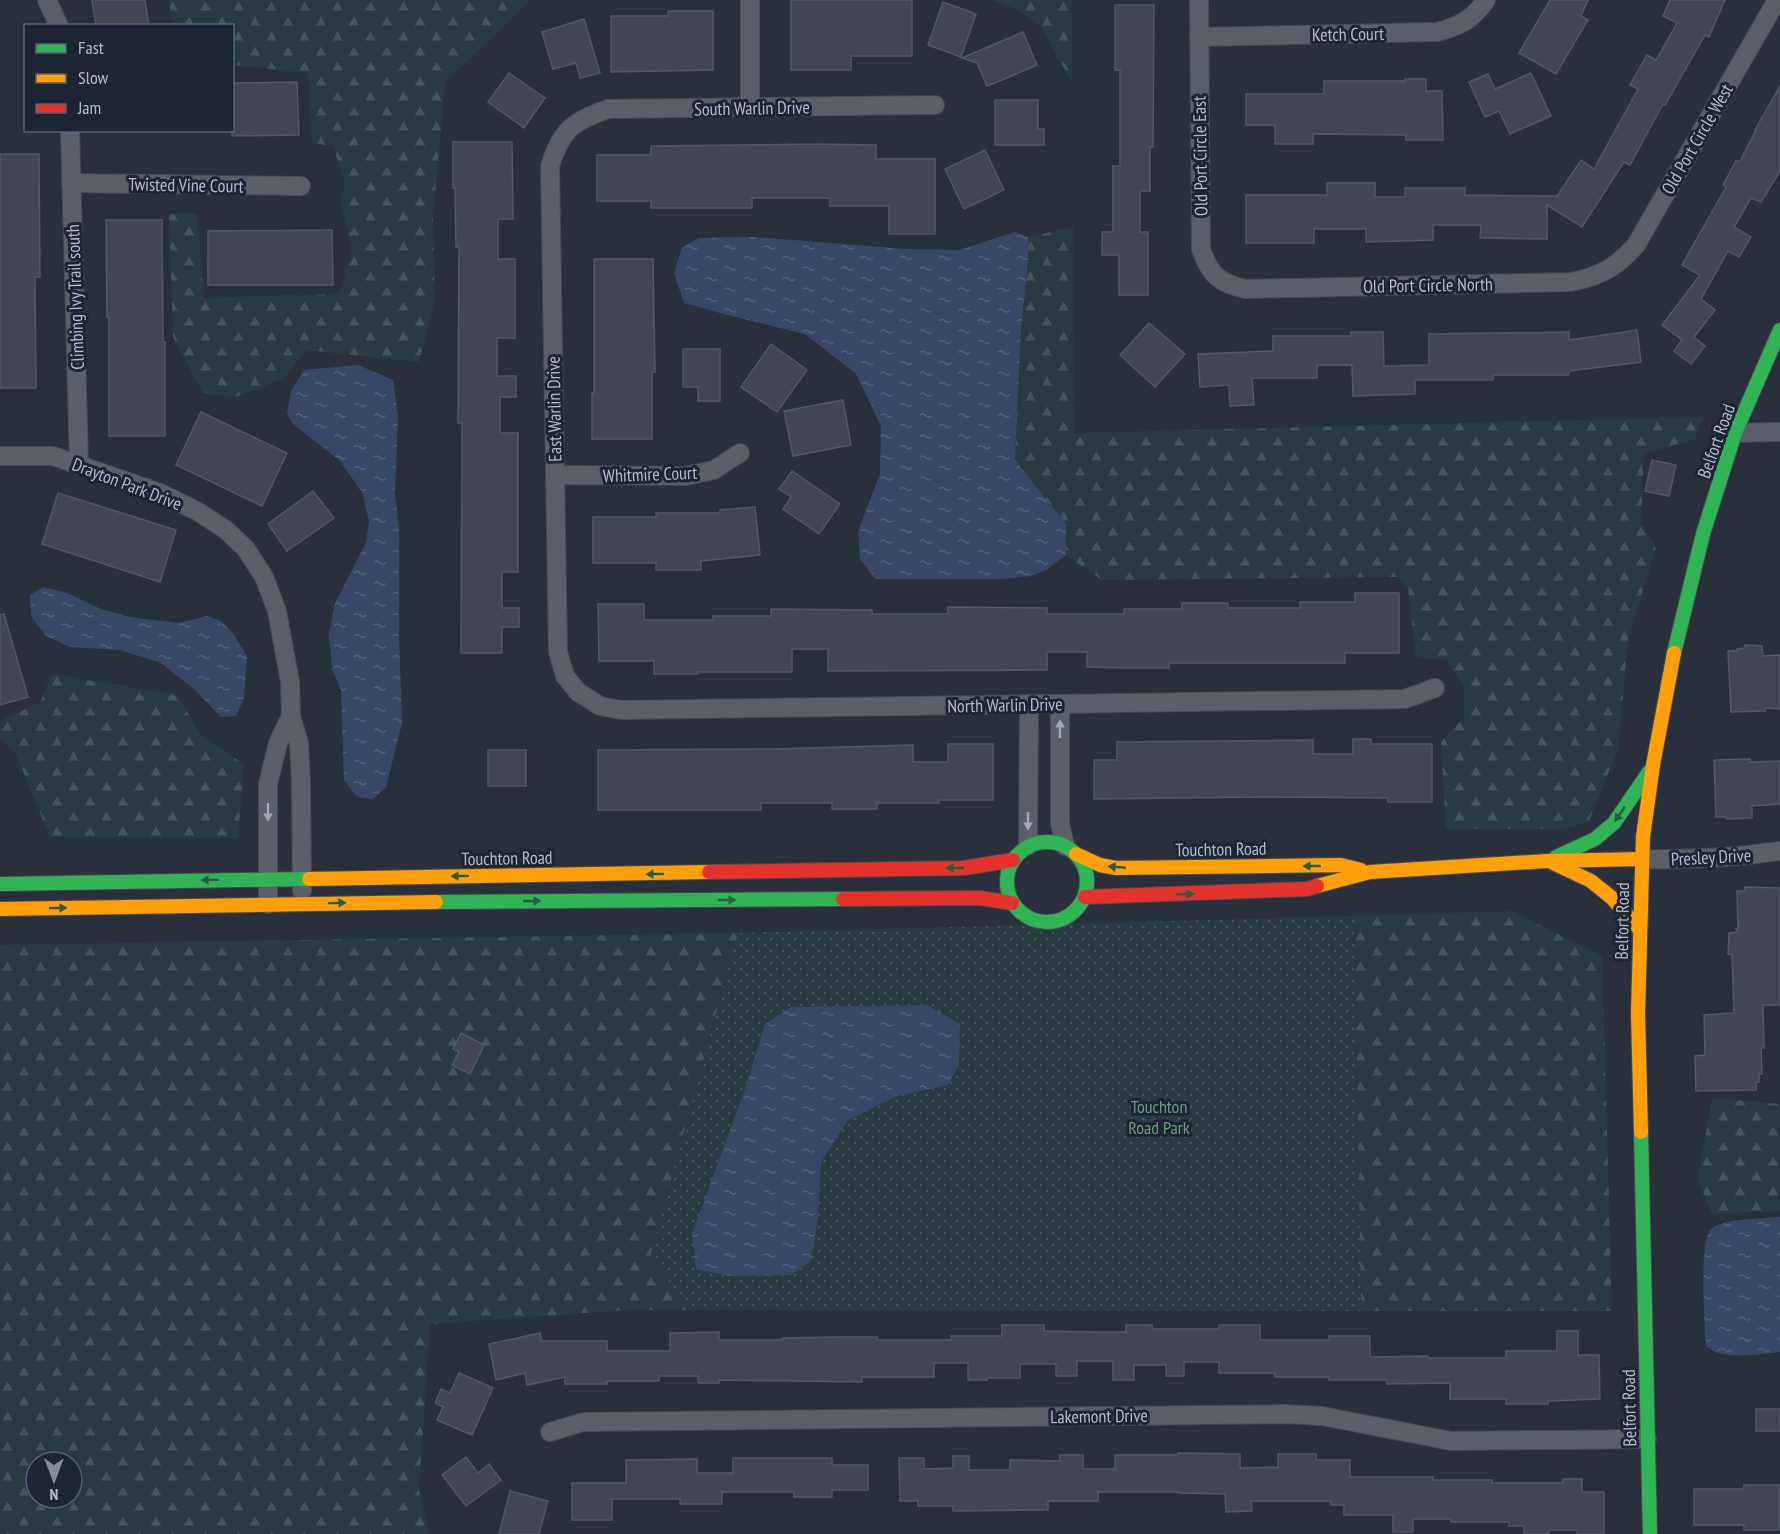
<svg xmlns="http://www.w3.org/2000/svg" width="1780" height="1534" viewBox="0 0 1780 1534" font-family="'PT Sans Narrow',sans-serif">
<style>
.forest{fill:url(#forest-firs);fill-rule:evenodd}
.park{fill:url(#park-dots)}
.water{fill:url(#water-ripples)}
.building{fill:#424650;stroke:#525861;stroke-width:1.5}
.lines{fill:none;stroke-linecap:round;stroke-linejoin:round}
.street-casing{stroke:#474b53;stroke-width:20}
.fast-casing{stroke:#474b53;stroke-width:16}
.slow-casing{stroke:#474b53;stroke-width:16}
.jam-casing{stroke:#474b53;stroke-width:16}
.street{stroke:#5b5f67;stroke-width:18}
.fast{stroke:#30b455;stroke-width:14}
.slow{stroke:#ff9f0a;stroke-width:14}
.jam{stroke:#e5322d;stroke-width:14}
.oneway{fill:#a2a9b7}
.oneway2{fill:#255e42}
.labels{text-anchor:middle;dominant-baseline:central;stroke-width:6;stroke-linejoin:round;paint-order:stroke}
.street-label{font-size:18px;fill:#b4bccb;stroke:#1d2535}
.park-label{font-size:18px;fill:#6a9d79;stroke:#1d2535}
</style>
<defs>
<pattern id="forest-firs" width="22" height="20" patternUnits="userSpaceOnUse" patternTransform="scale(1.5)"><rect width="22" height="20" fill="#273b41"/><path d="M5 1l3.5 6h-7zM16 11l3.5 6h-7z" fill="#44555b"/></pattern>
<pattern id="park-dots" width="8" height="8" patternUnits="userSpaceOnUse" patternTransform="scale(1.5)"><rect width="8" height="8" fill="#273b41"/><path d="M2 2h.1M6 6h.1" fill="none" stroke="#44555b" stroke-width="1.8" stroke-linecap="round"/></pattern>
<pattern id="water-ripples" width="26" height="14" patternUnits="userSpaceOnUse" patternTransform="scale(1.5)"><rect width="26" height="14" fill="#374867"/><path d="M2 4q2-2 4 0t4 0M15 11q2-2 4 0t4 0" fill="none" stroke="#52607b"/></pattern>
</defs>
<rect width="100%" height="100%" fill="#2a303b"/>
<g class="forest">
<polygon points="168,0 531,0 445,82 433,218 435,299 419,362 306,350 283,379 235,397 203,393 173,337 169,214 197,214 204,298 340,294 352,249 340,202 345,184 333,146 312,143 308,73 233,65 232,26 173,25"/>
<polygon points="991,0 1072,0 1072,83 1041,26 1014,8"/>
<polygon points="1073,227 1074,433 1703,417 1695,439 1644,454 1641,523 1656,548 1628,639 1618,749 1589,821 1563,829 1446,829 1441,742 1464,717 1464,687 1447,660 1416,657 1408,588 1397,577 1102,580 1066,555 1066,524 1015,460 1021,330 1028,261 1028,237"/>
<polygon points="52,674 177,695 202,736 244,764 238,838 50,837 15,752 0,738 0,721 40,702"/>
<polygon points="1512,911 1602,956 1612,1311 1361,1311 1354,916"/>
<path d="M738,933L651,1254L688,1310H627L430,1324L419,1489L429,1534H0V945ZM36,1462H72V1498H36Z"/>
<polygon points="1712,1098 1780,1104 1780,1211 1712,1214 1698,1180"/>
</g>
<polygon class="park" points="1354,916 1361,1311 688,1310 651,1254 738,933"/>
<g class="water">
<polygon points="1015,232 1028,237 1028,261 1021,330 1015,460 1066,524 1066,555 1046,570 1031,576 999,579 875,579 860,559 858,531 880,474 881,426 856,374 805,334 724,314 684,303 674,273 682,247 699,238 756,237 904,249 959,250"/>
<polygon points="358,365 393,380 398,416 395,493 399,529 399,636 402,723 386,787 373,799 357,797 344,780 341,690 332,669 329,633 335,603 366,543 369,521 362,492 339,460 293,424 287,414 291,391 304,370"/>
<polygon points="43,587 67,593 101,609 129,617 178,623 207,616 221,621 233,633 247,656 244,698 236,716 221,717 195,690 161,663 120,650 70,647 46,636 31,616 30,595"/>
<polygon points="927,1005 960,1024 959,1063 948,1085 897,1096 848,1120 821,1162 818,1218 811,1261 791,1275 730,1276 696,1269 692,1234 746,1086 765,1024 792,1007"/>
<path d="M1780,1217V1352C1760,1354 1720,1361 1706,1346C1705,1326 1698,1239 1712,1228C1724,1219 1764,1218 1780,1217Z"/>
</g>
<g class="building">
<polygon points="92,0 145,0 149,26 96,26"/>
<polygon points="791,0 912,0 912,56 851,56 851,70 791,70"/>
<polygon points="1550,0 1588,0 1581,16 1588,20 1556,74 1519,53"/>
<polygon points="1670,0 1725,0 1709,37 1705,35 1665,105 1663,104 1630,165 1624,162 1582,227 1547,205 1547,239 1480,238 1481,225 1433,225 1433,240 1366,242 1366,229 1314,229 1314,243 1246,243 1246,195 1327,195 1327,183 1375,183 1375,197 1405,197 1405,188 1465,188 1465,195 1557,196 1581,160 1594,169 1638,89 1630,85 1647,55 1656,60 1677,23 1663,16"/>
<polygon points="943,2 976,14 961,57 928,45"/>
<polygon points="1115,5 1154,5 1153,147 1150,147 1150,191 1140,191 1140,232 1148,232 1148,295 1119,295 1119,255 1102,255 1102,232 1113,232 1113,166 1120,166 1120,70 1115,70"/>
<polygon points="668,11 713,11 713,70 611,72 611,16 668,16"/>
<polygon points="584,19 600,73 580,78 576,63 553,69 542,32"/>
<polygon points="1023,32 1037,65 995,83 987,86 977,63 962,58"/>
<polygon points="509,73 545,98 524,128 488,102"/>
<polygon points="1531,73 1551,116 1510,134 1499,111 1485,117 1469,82 1488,74 1495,89"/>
<polygon points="1405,79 1426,79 1426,91 1442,91 1443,140 1406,140 1406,135 1313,134 1313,144 1275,144 1275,125 1246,125 1246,94 1324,94 1324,81 1405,81"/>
<polygon points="297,82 299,135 232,136 232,83"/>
<polygon points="1780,86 1780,171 1761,202 1751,198 1734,227 1751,237 1739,257 1728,251 1701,299 1715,310 1694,337 1705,346 1691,364 1674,351 1682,340 1662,325 1700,275 1682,265 1726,187 1723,185 1736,161 1740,161 1756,130 1755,130"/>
<polygon points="995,100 1038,100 1038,129 1044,129 1044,145 995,145"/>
<polygon points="453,142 512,142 513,219 498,219 498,259 515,259 515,338 497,338 497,376 516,376 516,397 500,397 500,433 518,433 518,572 502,572 502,608 519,608 519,627 502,627 502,653 461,653 462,423 458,423 459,247 456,247 455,188 453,188"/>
<polygon points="818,144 876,145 876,159 935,159 935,234 889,234 889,206 830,206 830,198 752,198 752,208 651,208 651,201 597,201 597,155 651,155 651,146"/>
<polygon points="985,150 1004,190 964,209 945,169"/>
<polygon points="0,154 39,154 40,277 35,277 36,388 0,388"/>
<polygon points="106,220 162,220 163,342 165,342 165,436 109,436 109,317 107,317"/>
<polygon points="332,230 333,285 208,285 208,231"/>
<polygon points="594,259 653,259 655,372 652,372 652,439 592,439 592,393 594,393"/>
<polygon points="1149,323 1185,354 1155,387 1120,355"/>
<polygon points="1637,330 1641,362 1569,371 1569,375 1493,375 1493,380 1415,380 1415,394 1353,396 1352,365 1317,365 1317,378 1252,378 1254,405 1230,406 1229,385 1200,387 1198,354 1273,351 1273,336 1351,336 1351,332 1383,332 1384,366 1429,365 1429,334 1569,332 1569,340"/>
<polygon points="771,344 807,370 777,412 741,387"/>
<polygon points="683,349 720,349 720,401 698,401 698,387 683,387"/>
<polygon points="843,400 851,445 793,456 784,411"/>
<polygon points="201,412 287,453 262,506 176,465"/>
<polygon points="1652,460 1676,465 1669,496 1645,491"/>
<polygon points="792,471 840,504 819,534 783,509 791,497 779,489"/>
<polygon points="313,491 334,518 287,551 268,524"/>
<polygon points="58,493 176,530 160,582 42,544"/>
<polygon points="755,507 760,555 701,561 701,570 656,570 656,563 593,563 593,517 656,517 656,513 720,513 720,510"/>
<polygon points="1355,593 1399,593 1399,653 1345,653 1345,663 1169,663 1169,668 1124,668 1087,667 1087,652 1047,652 1047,670 828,671 828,649 792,649 792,672 698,672 698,674 654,674 654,661 599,661 598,604 644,604 644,620 713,620 713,616 771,616 771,609 872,610 872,614 948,614 948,607 1047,608 1047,614 1124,614 1124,609 1182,609 1182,603 1228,603 1228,608 1300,608 1300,602 1355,602"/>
<polygon points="4,614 28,697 0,705 0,615"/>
<polygon points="1745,645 1762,646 1763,656 1780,655 1780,709 1765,708 1765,711 1731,712 1728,651 1737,651 1737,649 1745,648"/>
<polygon points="1353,739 1371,739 1371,744 1432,744 1432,802 1388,802 1388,798 1268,797 1094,799 1094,760 1117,760 1117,742 1313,740 1313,754 1353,754"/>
<polygon points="948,744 993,744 993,800 939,800 939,803 877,803 877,809 832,809 832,803 761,803 761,810 598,810 598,750 774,749 913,745 913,762 948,762"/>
<rect x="488" y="750" width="38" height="36"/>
<polygon points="1750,759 1750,762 1780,761 1780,804 1752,806 1752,818 1726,819 1726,817 1716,817 1714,760"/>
<polygon points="1745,887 1780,888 1780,1005 1763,1005 1764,1048 1761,1048 1762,1074 1759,1074 1759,1082 1756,1082 1756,1090 1696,1091 1695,1056 1705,1055 1704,1015 1734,1013 1732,955 1728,954 1729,933 1737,932 1736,929 1738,929 1737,891 1745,891"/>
<polygon points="461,1033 484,1045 470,1074 452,1065 459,1052 453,1049"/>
<polygon points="1002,1325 1044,1325 1044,1331 1097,1332 1126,1332 1126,1325 1152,1325 1152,1329 1219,1329 1219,1325 1260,1325 1260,1340 1329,1340 1329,1336 1370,1336 1370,1357 1428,1356 1428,1358 1506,1358 1506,1351 1557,1351 1557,1331 1578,1331 1578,1355 1599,1355 1600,1399 1548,1401 1548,1404 1506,1404 1506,1399 1450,1399 1450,1383 1387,1384 1387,1380 1329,1380 1329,1377 1275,1377 1275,1373 1219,1373 1219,1362 1184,1362 1184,1376 1166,1376 1166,1365 1134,1365 1134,1380 1113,1380 1113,1361 1077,1361 1077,1376 1056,1376 1056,1364 1020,1364 1020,1378 987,1378 987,1380 968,1380 968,1363 934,1363 934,1377 862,1377 862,1382 719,1380 719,1383 698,1383 698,1376 659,1376 659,1381 607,1381 607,1384 565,1384 565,1377 527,1385 525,1373 496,1380 489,1344 540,1333 542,1341 607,1341 607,1351 670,1351 670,1333 719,1332 719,1340 782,1340 782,1338 838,1337 877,1337 877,1340 951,1340 951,1336 1002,1336"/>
<polygon points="459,1373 493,1388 472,1435 437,1420 443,1407 435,1403 441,1389 450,1393"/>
<rect x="1756" y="1409" width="24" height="22"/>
<polygon points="1178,1453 1240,1454 1240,1468 1278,1467 1278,1454 1316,1454 1316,1460 1350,1460 1350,1477 1433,1477 1433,1480 1492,1480 1492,1483 1563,1483 1563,1479 1582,1479 1582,1492 1604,1492 1604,1534 1577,1534 1577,1530 1549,1530 1549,1534 1524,1534 1524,1526 1509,1526 1509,1522 1451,1522 1451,1519 1413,1519 1413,1532 1393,1532 1393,1515 1344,1515 1344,1505 1331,1505 1331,1501 1251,1501 1252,1511 1226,1512 1225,1494 1178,1493 1178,1492 1098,1492 1098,1501 1048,1501 1048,1510 953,1511 953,1506 918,1506 918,1501 900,1501 899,1458 924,1458 924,1469 953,1468 953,1456 969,1456 969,1470 1010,1470 1010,1460 1060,1461 1060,1455 1083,1455 1083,1469 1115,1469 1115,1455 1178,1455"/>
<polygon points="466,1457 478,1473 489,1464 501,1480 466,1506 442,1475"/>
<polygon points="733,1458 832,1458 832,1465 868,1465 868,1490 832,1490 832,1497 794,1497 794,1492 722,1492 722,1504 680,1504 680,1499 612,1499 612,1520 572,1520 572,1483 626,1483 626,1460 697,1459 697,1473 733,1473"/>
<polygon points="1744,1485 1779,1485 1779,1530 1744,1530 1744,1525 1694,1525 1694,1489 1744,1489"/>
<polygon points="510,1491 548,1501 539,1534 499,1534"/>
</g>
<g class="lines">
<g class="street-casing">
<g id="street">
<polyline points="47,0 59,26"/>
<polyline points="750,0 750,108"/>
<path d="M1199,0L1201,249C1210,275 1219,283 1245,289L1571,282C1600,276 1616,268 1636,245L1777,0"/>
<path d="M1199,37L1437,32C1460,26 1472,20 1486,0"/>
<path d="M935,105L608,109C573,121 561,130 550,166L558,652L565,676L578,692L600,706L621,710L1405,699L1435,688"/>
<polyline points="70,130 79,464"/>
<polyline points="71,183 301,186"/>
<polyline points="1735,433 1780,432"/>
<polyline points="0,456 53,456 160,493 197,511 226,530 246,549 264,577 277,611 290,682 291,716 299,743 301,783 302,891"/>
<polyline points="555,475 686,476 714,470 740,453"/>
<polyline points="1060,704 1060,823 1065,846"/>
<polyline points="1028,846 1029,704"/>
<path d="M1641,859C1688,860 1734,858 1780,851"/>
<polyline points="268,904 268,784 278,743 291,716"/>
<polyline points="550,1432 583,1422 1286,1414 1322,1416 1451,1441 1647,1439"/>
</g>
</g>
<g class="fast-casing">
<g id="fast">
<polyline points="1674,653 1703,534 1735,433 1780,330"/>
<circle cx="1047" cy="882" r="40"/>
<polyline points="1556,857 1595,839 1614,823 1649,772"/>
<polyline points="0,884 309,879"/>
<polyline points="436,902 843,899"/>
<polyline points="1641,1132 1650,1534"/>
</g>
</g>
<g class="slow-casing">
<g id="slow">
<polyline points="1076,854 1100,865 1116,868 1341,865 1361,870"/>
<polyline points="1553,863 1591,881 1612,898 1640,930"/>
<polyline points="309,879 709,872"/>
<polyline points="1317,886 1370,872 1548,861 1641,859"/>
<polyline points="0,909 436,902"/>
<polyline points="1641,1132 1638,1013 1643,837 1653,765 1674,653"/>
</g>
</g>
<g class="jam-casing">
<g id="jam">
<polyline points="709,872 964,868 1013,860"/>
<polyline points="1085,897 1307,889 1317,886"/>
<polyline points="843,899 980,898 1012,903"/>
</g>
</g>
<use href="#street" class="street"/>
<use href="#fast" class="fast"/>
<use href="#slow" class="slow"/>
<use href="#jam" class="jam"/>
</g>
<defs><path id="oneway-solid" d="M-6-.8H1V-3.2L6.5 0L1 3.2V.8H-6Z" transform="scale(1.5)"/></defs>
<g class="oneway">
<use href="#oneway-solid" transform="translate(1060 729) rotate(-89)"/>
<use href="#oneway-solid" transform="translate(268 812) rotate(90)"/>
<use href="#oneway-solid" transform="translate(1028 821) rotate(90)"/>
</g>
<g class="oneway2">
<use href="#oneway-solid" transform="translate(1620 814) rotate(124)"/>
<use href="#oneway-solid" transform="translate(1312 866) rotate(179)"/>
<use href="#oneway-solid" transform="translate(1117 867) rotate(-175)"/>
<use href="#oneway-solid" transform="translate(955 868) rotate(178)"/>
<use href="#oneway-solid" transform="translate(655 874) rotate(179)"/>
<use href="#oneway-solid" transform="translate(460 876) rotate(179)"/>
<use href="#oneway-solid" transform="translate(210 880) rotate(179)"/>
<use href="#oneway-solid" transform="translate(1185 894) rotate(-2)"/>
<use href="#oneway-solid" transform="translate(727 900)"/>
<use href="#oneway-solid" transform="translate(532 901)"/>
<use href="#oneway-solid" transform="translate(337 903) rotate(-1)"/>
<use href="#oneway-solid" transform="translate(58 908) rotate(-1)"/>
</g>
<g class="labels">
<g class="street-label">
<text transform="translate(1348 34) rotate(-1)">Ketch Court</text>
<text transform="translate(752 108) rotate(-1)">South Warlin Drive</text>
<text transform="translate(1697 139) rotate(-60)">Old Port Circle West</text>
<text transform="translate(1200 156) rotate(-91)">Old Port Circle East</text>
<text transform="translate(186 185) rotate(1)">Twisted Vine Court</text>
<text transform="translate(1428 285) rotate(-1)">Old Port Circle North</text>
<text transform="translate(75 297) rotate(-92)">Climbing Ivy Trail south</text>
<text transform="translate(554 409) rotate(-91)">East Warlin Drive</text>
<text transform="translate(1716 441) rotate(-70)">Belfort Road</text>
<text transform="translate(650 474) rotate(-2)">Whitmire Court</text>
<text transform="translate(127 484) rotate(21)">Drayton Park Drive</text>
<text transform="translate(1005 705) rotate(-1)">North Warlin Drive</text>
<text transform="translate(1221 849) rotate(-1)">Touchton Road</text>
<text transform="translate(1711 857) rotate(-3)">Presley Drive</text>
<text transform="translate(507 858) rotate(-1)">Touchton Road</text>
<text transform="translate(1622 921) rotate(-89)">Belfort Road</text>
<text transform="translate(1629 1408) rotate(-91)">Belfort Road</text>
<text transform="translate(1099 1416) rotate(-1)">Lakemont Drive</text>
</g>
<g class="park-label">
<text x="1159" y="1106">Touchton<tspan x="1159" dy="21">Road Park</tspan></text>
</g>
</g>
<rect x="24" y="24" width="210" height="108" fill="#1d2535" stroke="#596171" stroke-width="1.5"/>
<rect x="36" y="44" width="30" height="9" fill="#30b455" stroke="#596171" stroke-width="1.5"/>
<text x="78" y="54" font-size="18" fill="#b4bccb">Fast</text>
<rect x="36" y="74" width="30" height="9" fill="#ff9f0a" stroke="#596171" stroke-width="1.5"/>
<text x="78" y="84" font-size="18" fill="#b4bccb">Slow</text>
<rect x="36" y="104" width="30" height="9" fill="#e5322d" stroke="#596171" stroke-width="1.5"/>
<text x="78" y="114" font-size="18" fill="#b4bccb">Jam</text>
<g transform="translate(54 1480) rotate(180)"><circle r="28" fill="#1d2535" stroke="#596171" stroke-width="1.5"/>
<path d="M0-4.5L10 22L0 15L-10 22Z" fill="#848b99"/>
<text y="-9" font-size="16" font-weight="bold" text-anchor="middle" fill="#b4bccb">N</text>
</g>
</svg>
